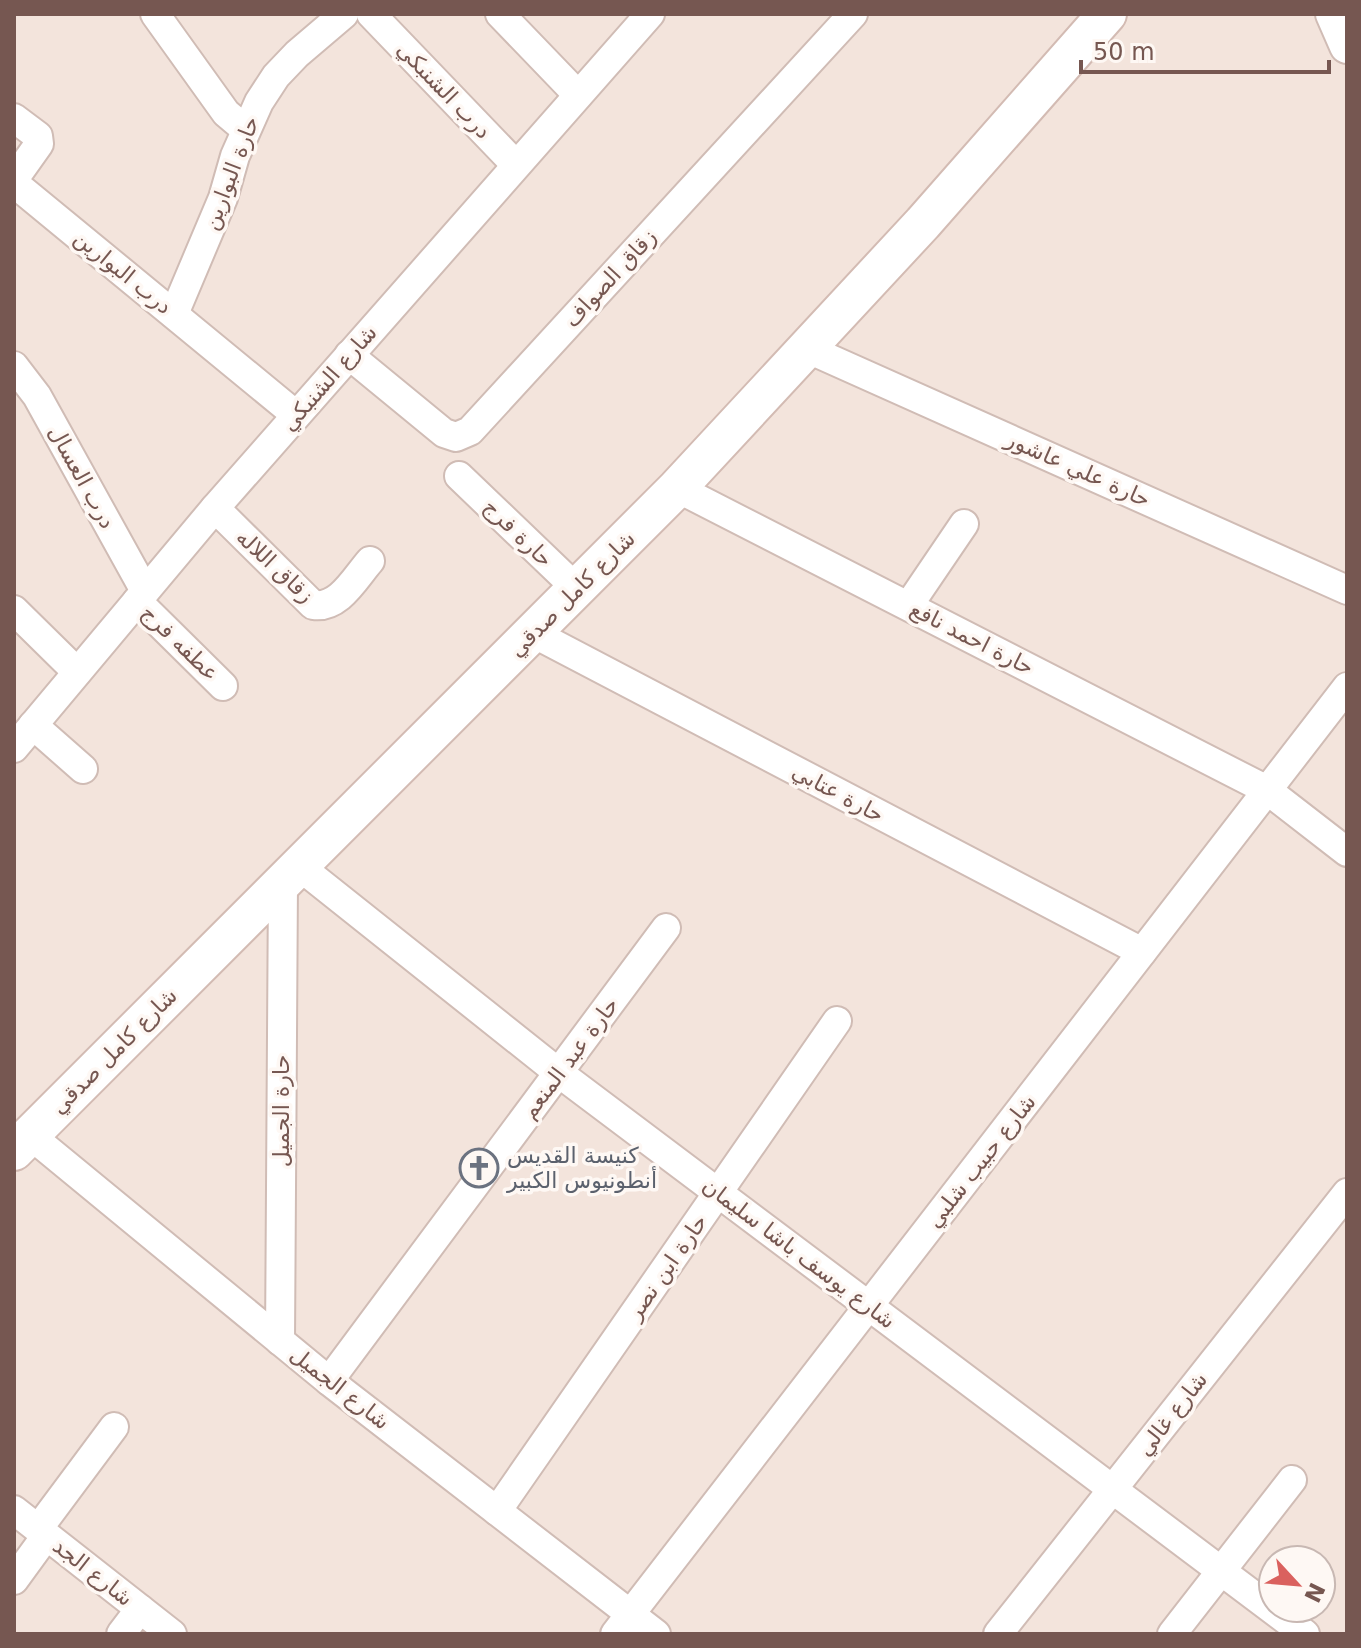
<svg xmlns="http://www.w3.org/2000/svg" width="1361" height="1648" viewBox="0 0 1361 1648" font-family="'DejaVu Sans','Noto Sans Arabic',sans-serif">
<style>
.residential{fill:#f3e4dc;fill-rule:evenodd}
.lines{fill:none;stroke-linecap:round;stroke-linejoin:round}
.minor-casing{stroke:#d0bcb5;stroke-width:32}
.tertiary-casing{stroke:#d0bcb5;stroke-width:38}
.secondary-casing{stroke:#d3bbb3;stroke-width:42}
.minor{stroke:#fff;stroke-width:28}
.tertiary{stroke:#fff;stroke-width:34}
.secondary{stroke:#fff;stroke-width:38}
.labels{text-anchor:middle;dominant-baseline:central;stroke-width:7;stroke-linejoin:round;paint-order:stroke}
.street-label{font-size:22px;fill:#765751;stroke:#fef8f4}
.worship-label{font-size:22px;fill:#5b616d;stroke:#fef8f4;text-anchor:start}
</style>
<rect width="100%" height="100%" fill="#fbf3ed"/>
<path class="residential" d="M14,14H1347V1634H14ZM1273,1560H1321V1608H1273Z"/>
<g class="lines">
<g class="minor-casing">
<g id="minor">
<polyline points="155,14 226,113 245,129"/>
<polyline points="371,14 516,165"/>
<polyline points="500,14 578,95"/>
<polyline points="14,118 38,136 39,144 17,175 16,184 20,188 296,415"/>
<polyline points="174,314 223,198 235,156 259,102 276,76 297,54 344,14"/>
<polyline points="808,349 1347,590"/>
<polyline points="349,355 444,433 456,437 470,431 853,14"/>
<polyline points="14,366 37,396 145,591"/>
<polyline points="459,476 577,589"/>
<polyline points="677,488 1267,790 1347,852"/>
<path d="M215,508L313,605C339,609 355,578 370,561"/>
<polyline points="137,601 223,686"/>
<polyline points="909,605 964,524"/>
<polyline points="14,610 77,672"/>
<polyline points="533,633 1142,952"/>
<polyline points="33,725 83,769"/>
<polyline points="14,748 215,508 650,14"/>
<polyline points="299,866 559,1073 1305,1634"/>
<polyline points="30,1135 329,1381 656,1634"/>
<polyline points="280,1341 283,882"/>
<polyline points="329,1381 666,928"/>
<polyline points="14,1510 172,1634"/>
<polyline points="497,1511 837,1021"/>
<polyline points="38,1529 114,1427"/>
<polyline points="14,1580 46,1536"/>
<polyline points="121,1634 140,1609"/>
<polyline points="615,1634 1347,687"/>
<polyline points="998,1634 1347,1193"/>
<polyline points="1172,1634 1292,1480"/>
</g>
</g>
<g class="tertiary-casing">
<polyline id="tertiary" points="1333,14 1347,46"/>
</g>
<g class="secondary-casing">
<polyline id="secondary" points="14,1151 677,488 923,223 1107,14"/>
</g>
<use href="#minor" class="minor"/>
<use href="#tertiary" class="tertiary"/>
<use href="#secondary" class="secondary"/>
</g>
<defs>
<g id="church-ring" transform="scale(2)"><circle r="9.5" fill="#fef8f4" stroke="#6b7280" stroke-width="1.5"/><path d="M-1.2-6h2.4v3.5h3.3v2.4h-3.3V6h-2.4V-.1h-3.3v-2.4h3.3Z" fill="#6b7280"/></g>
</defs>
<g fill-rule="evenodd">
<use href="#church-ring" x="479" y="1168"/>
</g>
<g class="labels">
<g class="street-label">
<text transform="translate(444 90) rotate(46)">درب الشنبكي</text>
<text transform="translate(231 173) rotate(-69)">حارة البوارين</text>
<text transform="translate(123 272) rotate(39)">درب البوارين</text>
<text transform="translate(610 278) rotate(-47)">زقاق الصواف</text>
<text transform="translate(329 378) rotate(-49)">شارع الشنبكي</text>
<text transform="translate(1078 469) rotate(24)">حارة علي عاشور</text>
<text transform="translate(82 477) rotate(61)">درب العسال</text>
<text transform="translate(518 533) rotate(44)">حارة فرج</text>
<text transform="translate(275 566) rotate(43)">زقاق اللاله</text>
<text transform="translate(572 594) rotate(-45)">شارع كامل صدقي</text>
<text transform="translate(972 638) rotate(27)">حارة احمد نافع</text>
<text transform="translate(180 643) rotate(44)">عطفه فرج</text>
<text transform="translate(838 793) rotate(28)">حارة عتابي</text>
<text transform="translate(114 1051) rotate(-45)">شارع كامل صدقي</text>
<text transform="translate(570 1058) rotate(-53)">حارة عبد المنعم</text>
<text transform="translate(281 1111) rotate(-90)">حارة الجميل</text>
<text transform="translate(981 1161) rotate(-52)">شارع حبيب شلبي</text>
<text transform="translate(799 1253) rotate(37)">شارع يوسف باشا سليمان</text>
<text transform="translate(667 1267) rotate(-55)">حارة ابن نصر</text>
<text transform="translate(340 1388) rotate(38)">شارع الجميل</text>
<text transform="translate(1172 1414) rotate(-52)">شارع غالي</text>
<text transform="translate(93 1572) rotate(38)">شارع الجد</text>
</g>
<g class="worship-label">
<text x="507" y="1155">كنيسة القديس<tspan x="507" dy="25">أنطونيوس الكبير</tspan></text>
</g>
</g>
<rect width="1361" height="1648" fill="none" stroke="#765751" stroke-width="32"/>
<g transform="translate(1297 1584) rotate(116)"><circle r="38" fill="#fef8f4" stroke="#c8b8b3" stroke-width="2"/>
<path d="M0-6L14 30L0 20L-14 30Z" fill="#da615e"/>
<text y="-12" font-size="22" font-weight="bold" text-anchor="middle" fill="#765751">N</text>
</g>
<path d="M1081 60v12h248v-12" fill="none" stroke="#765751" stroke-width="4"/>
<text x="1093" y="60" font-size="24" fill="#765751" stroke="#fef8f4" stroke-width="6" paint-order="stroke">50 m</text>
</svg>
